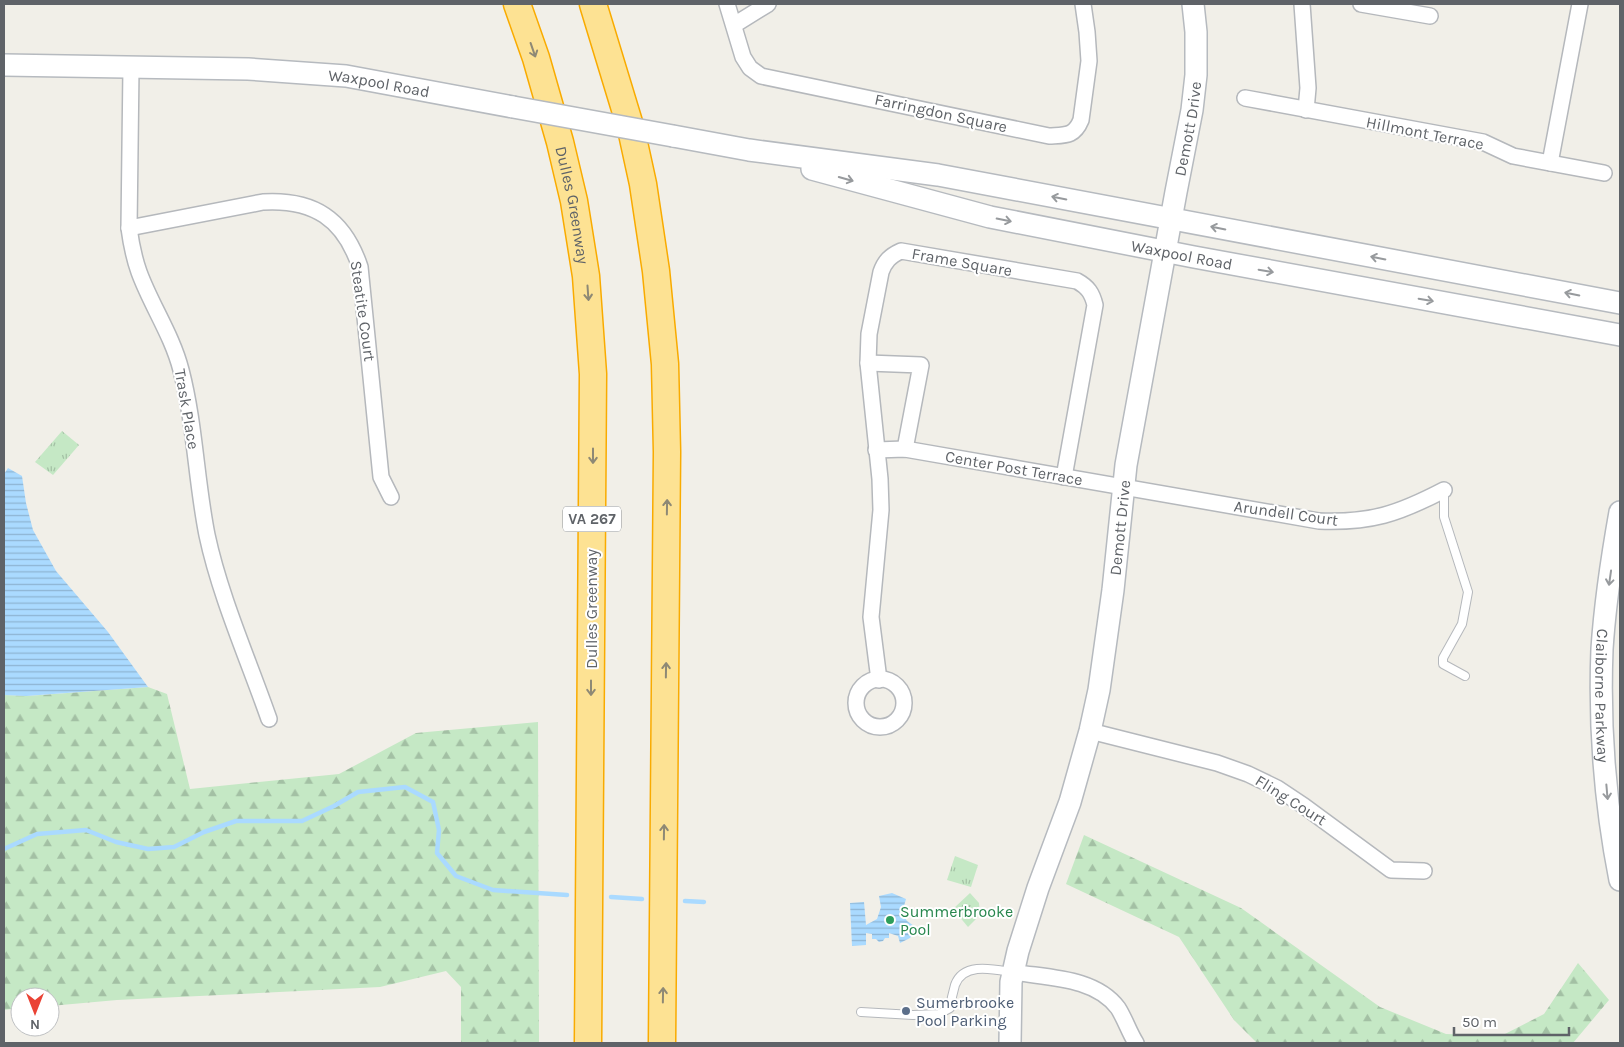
<svg xmlns="http://www.w3.org/2000/svg" width="1624" height="1047" viewBox="0 0 1624 1047" font-family="Karla,sans-serif">
<style>
.forest{fill:url(#forest-firs)}
.park{fill:url(#park-tufts)}
.water{fill:url(#water-rules)}
.lines{fill:none;stroke-linecap:round;stroke-linejoin:round}
.stream{stroke:#aadaff;stroke-width:4.5}
.lane-casing{stroke:#b5b8bc;stroke-width:10}
.street-casing{stroke:#b5b8bc;stroke-width:18}
.secondary-casing{stroke:#b6babf;stroke-width:24}
.highway-casing{stroke:#f9ab00;stroke-width:29}
.lane{stroke:#fff;stroke-width:8}
.street{stroke:#fff;stroke-width:15}
.secondary{stroke:#fff;stroke-width:21}
.highway{stroke:#fde293;stroke-width:26}
.secondary-bridge-casing{stroke:#b6babf;stroke-width:24;stroke-linecap:butt}
.secondary-bridge{stroke:#fff;stroke-width:21}
.oneway{stroke:#8e8975}
.oneway2{stroke:#979a9d}
.leisure-dot{fill:#2e9e5b;stroke:#fff;stroke-width:2}
.service-dot{fill:#5c6f8a;stroke:#fff;stroke-width:2}
.labels{text-anchor:middle;dominant-baseline:central;stroke-width:4;stroke-linejoin:round;paint-order:stroke}
.shield{fill:#fff;stroke:#8f9295;stroke-width:1}
.shield-label{font-size:15px;font-weight:bold;fill:#5f6368}
.street-label{font-size:16px;fill:#5f6368;stroke:#fff}
.leisure-label{font-size:16px;fill:#27864d;stroke:#fff;text-anchor:start}
.service-label{font-size:16px;fill:#4e5e75;stroke:#fff;text-anchor:start}
</style>
<defs>
<pattern id="forest-firs" width="22" height="20" patternUnits="userSpaceOnUse" patternTransform="scale(1.25)"><rect width="22" height="20" fill="#c5e8c5"/><path d="M5 1l3.5 6h-7zM16 11l3.5 6h-7z" fill="#a3c0a4"/></pattern>
<pattern id="park-tufts" width="24" height="20" patternUnits="userSpaceOnUse" patternTransform="scale(1.25)"><rect width="24" height="20" fill="#c5e8c5"/><path d="M3 7l-1-3M5 7V3M7 7l1-3M15 17l-1-3M17 17v-4M19 17l1-3" fill="none" stroke="#a3c0a4"/></pattern>
<pattern id="water-rules" width="6" height="5" patternUnits="userSpaceOnUse" patternTransform="scale(1.25)"><rect width="6" height="5" fill="#aadaff"/><path d="M0 2.5h6" fill="none" stroke="#8eb4d2"/></pattern>
</defs>
<rect width="100%" height="100%" fill="#f1efe8"/>
<g class="forest">
<polygon points="148,687 167,694 190,789 339,774 416,733 538,722 539,1043 461,1043 461,987 446,971 380,987 117,1000 50,1006 50,997 20,997 20,1008 4,1010 4,695 27,696"/>
<polygon points="1084,835 1241,908 1380,1007 1446,1034 1501,1036 1544,1014 1578,963 1609,1000 1573,1043 1257,1043 1234,1020 1179,937 1066,884"/>
</g>
<g class="park">
<polygon points="62,431 79,445 53,475 35,462"/>
<polygon points="955,856 978,865 971,887 947,880"/>
<polygon points="970,893 979,903 980,915 968,927 953,909"/>
</g>
<g class="water">
<polygon points="8,468 22,476 26,503 33,530 56,571 108,632 148,687 26,696 4,695 4,474"/>
<polygon points="892,893 906,899 902,913 907,921 917,928 910,938 900,943 898,936 889,933 889,938 885,938 883,941 879,942 876,939 872,939 872,934 866,933 866,945 852,946 850,903 864,902 866,925 877,919 881,907 879,896"/>
</g>
<g class="lines">
<g class="stream">
<polyline points="4,849 37,834 86,830 116,842 148,849 174,847 204,832 236,821 302,821 334,806 358,792 405,787 433,802 439,830 437,853 456,876 493,890 567,895"/>
<polyline points="611,897 642,899"/>
<polyline points="685,901 704,902"/>
</g>
<g class="lane-casing">
<g id="lane">
<polyline points="1444,490 1444,517 1468,592 1462,624 1443,658 1443,664 1465,676"/>
<path d="M861,1012L913,1015L939,1014L950,1008C951,1001 953,992 955,985C963,962 993,969 1011,972"/>
</g>
</g>
<g class="street-casing">
<g id="street">
<path d="M727,4L743,57L750,68L761,76L1049,136C1065,135 1074,137 1081,120L1089,61L1087,32L1083,4"/>
<polyline points="1302,4 1308,88 1306,110"/>
<polyline points="1361,4 1430,16"/>
<polyline points="734,25 768,4"/>
<path d="M131,68L129,228C131,243 134,258 139,272C151,305 172,335 181,370C195,424 196,480 207,535C220,596 248,659 269,719"/>
<polyline points="1245,98 1483,142 1513,156 1604,173"/>
<polyline points="1550,163 1580,4"/>
<path d="M129,228L263,202C314,199 344,219 360,267L381,477L391,497"/>
<polyline points="868,363 921,365 905,449"/>
<path d="M876,450L905,449L1319,521C1371,523 1398,514 1444,490"/>
<circle cx="880" cy="703" r="24"/>
<path d="M879,680L871,617L881,510L880,479L868,363L869,334L881,272C885,261 890,256 901,251L1077,281C1088,287 1092,293 1095,305L1064,477"/>
<polyline points="1090,731 1217,763 1248,774 1277,788 1304,806 1391,870 1424,871"/>
<path d="M1013,972C1048,978 1095,977 1118,1008C1125,1019 1129,1032 1136,1043"/>
</g>
</g>
<g class="secondary-casing">
<g id="secondary">
<path id="s1" d="M4,65L248,69L346,76L513,107"/>
<polyline points="673,136 749,150 938,175 1620,303"/>
<path id="s2" d="M812,169L990,217L1194,257L1620,335"/>
<path id="s3" d="M1620,512C1612,557 1605,603 1602,649C1599,726 1605,804 1620,880"/>
<path id="s4" d="M1010,1043L1011,982L1018,951L1038,888L1070,802L1090,731L1099,690L1113,590L1126,465L1176,192L1192,110L1196,75V32L1193,4"/>
</g>
</g>
<g class="highway-casing">
<g id="highway">
<path id="s5" d="M517,4L536,58L560,142L574,201L586,276L593,374L588,1043"/>
<polyline points="593,4 631,129 643,184 656,271 665,364 667,452 662,1043"/>
</g>
</g>
<use href="#lane" class="lane"/>
<use href="#street" class="street"/>
<use href="#secondary" class="secondary"/>
<use href="#highway" class="highway"/>
<g class="secondary-bridge-casing">
<polyline id="secondary-bridge" points="513,107 673,136"/>
</g>
<use href="#secondary-bridge" class="secondary-bridge"/>
</g>
<defs><path id="oneway-shaft" d="M-6 0H5M1.5-3L5.5 0L1.5 3" fill="none" stroke-width="1.6" stroke-linecap="round" stroke-linejoin="round" transform="scale(1.25)"/></defs>
<g class="oneway">
<use href="#oneway-shaft" transform="translate(533 50) rotate(71)"/>
<use href="#oneway-shaft" transform="translate(588 293) rotate(86)"/>
<use href="#oneway-shaft" transform="translate(593 456) rotate(90)"/>
<use href="#oneway-shaft" transform="translate(667 507) rotate(-89)"/>
<use href="#oneway-shaft" transform="translate(666 670) rotate(-89)"/>
<use href="#oneway-shaft" transform="translate(591 688) rotate(90)"/>
<use href="#oneway-shaft" transform="translate(664 832) rotate(-89)"/>
<use href="#oneway-shaft" transform="translate(663 995) rotate(-89)"/>
</g>
<g class="oneway2">
<use href="#oneway-shaft" transform="translate(846 179) rotate(16)"/>
<use href="#oneway-shaft" transform="translate(1059 198) rotate(-169)"/>
<use href="#oneway-shaft" transform="translate(1004 220) rotate(11)"/>
<use href="#oneway-shaft" transform="translate(1218 228) rotate(-169)"/>
<use href="#oneway-shaft" transform="translate(1378 258) rotate(-169)"/>
<use href="#oneway-shaft" transform="translate(1266 271) rotate(10)"/>
<use href="#oneway-shaft" transform="translate(1572 294) rotate(-169)"/>
<use href="#oneway-shaft" transform="translate(1426 300) rotate(10)"/>
<use href="#oneway-shaft" transform="translate(1610 578) rotate(98)"/>
<use href="#oneway-shaft" transform="translate(1607 792) rotate(85)"/>
</g>
<circle class="leisure-dot" cx="890" cy="920" r="5"/>
<circle class="service-dot" cx="906" cy="1011" r="5"/>
<g class="labels">
<rect class="shield" x="563" y="506.5" width="58" height="25" rx="4"/>
<g class="shield-label">
<text x="592" y="519">VA 267</text>
</g>
<g class="street-label">
<text stroke="none"><textPath href="#s1" startOffset="376">Waxpool Road</textPath></text>
<text transform="translate(941 113) rotate(12)">Farringdon Square</text>
<text stroke="none"><textPath href="#s4" startOffset="935">Demott Drive</textPath></text>
<text transform="translate(1425 133) rotate(11)">Hillmont Terrace</text>
<text stroke="none"><textPath href="#s5" startOffset="209">Dulles Greenway</textPath></text>
<text stroke="none"><textPath href="#s2" startOffset="380">Waxpool Road</textPath></text>
<text transform="translate(962 262) rotate(10)">Frame Square</text>
<text transform="translate(363 311) rotate(82)">Steatite Court</text>
<text transform="translate(187 409) rotate(80)">Trask Place</text>
<text transform="translate(1014 468) rotate(10)">Center Post Terrace</text>
<text transform="translate(1286 513) rotate(8)">Arundell Court</text>
<text stroke="none"><textPath href="#s4" startOffset="530">Demott Drive</textPath></text>
<text transform="translate(591 609) rotate(-90)">Dulles Greenway</text>
<text stroke="none"><textPath href="#s3" startOffset="185">Claiborne Parkway</textPath></text>
<text transform="translate(1291 800) rotate(32)">Fling Court</text>
</g>
<g class="leisure-label">
<text x="900" y="911">Summerbrooke<tspan x="900" dy="18">Pool</tspan></text>
</g>
<g class="service-label">
<text x="916" y="1002">Sumerbrooke<tspan x="916" dy="18">Pool Parking</tspan></text>
</g>
</g>
<rect width="1624" height="1047" fill="none" stroke="#5f6368" stroke-width="10"/>
<g transform="translate(35 1012) rotate(180)"><circle r="24" fill="#ffffff" stroke="#bfc1c3"/>
<path d="M0-4L9 19L0 12L-9 19Z" fill="#ea4335"/>
<text y="-8" font-size="14" font-weight="bold" text-anchor="middle" fill="#5f6368">N</text>
</g>
<path d="M1454 1027v8h115v-8" fill="none" stroke="#5f6368" stroke-width="2.5"/>
<text x="1462" y="1027" font-size="15" fill="#5f6368" stroke="#ffffff" stroke-width="4" paint-order="stroke">50 m</text>
</svg>
